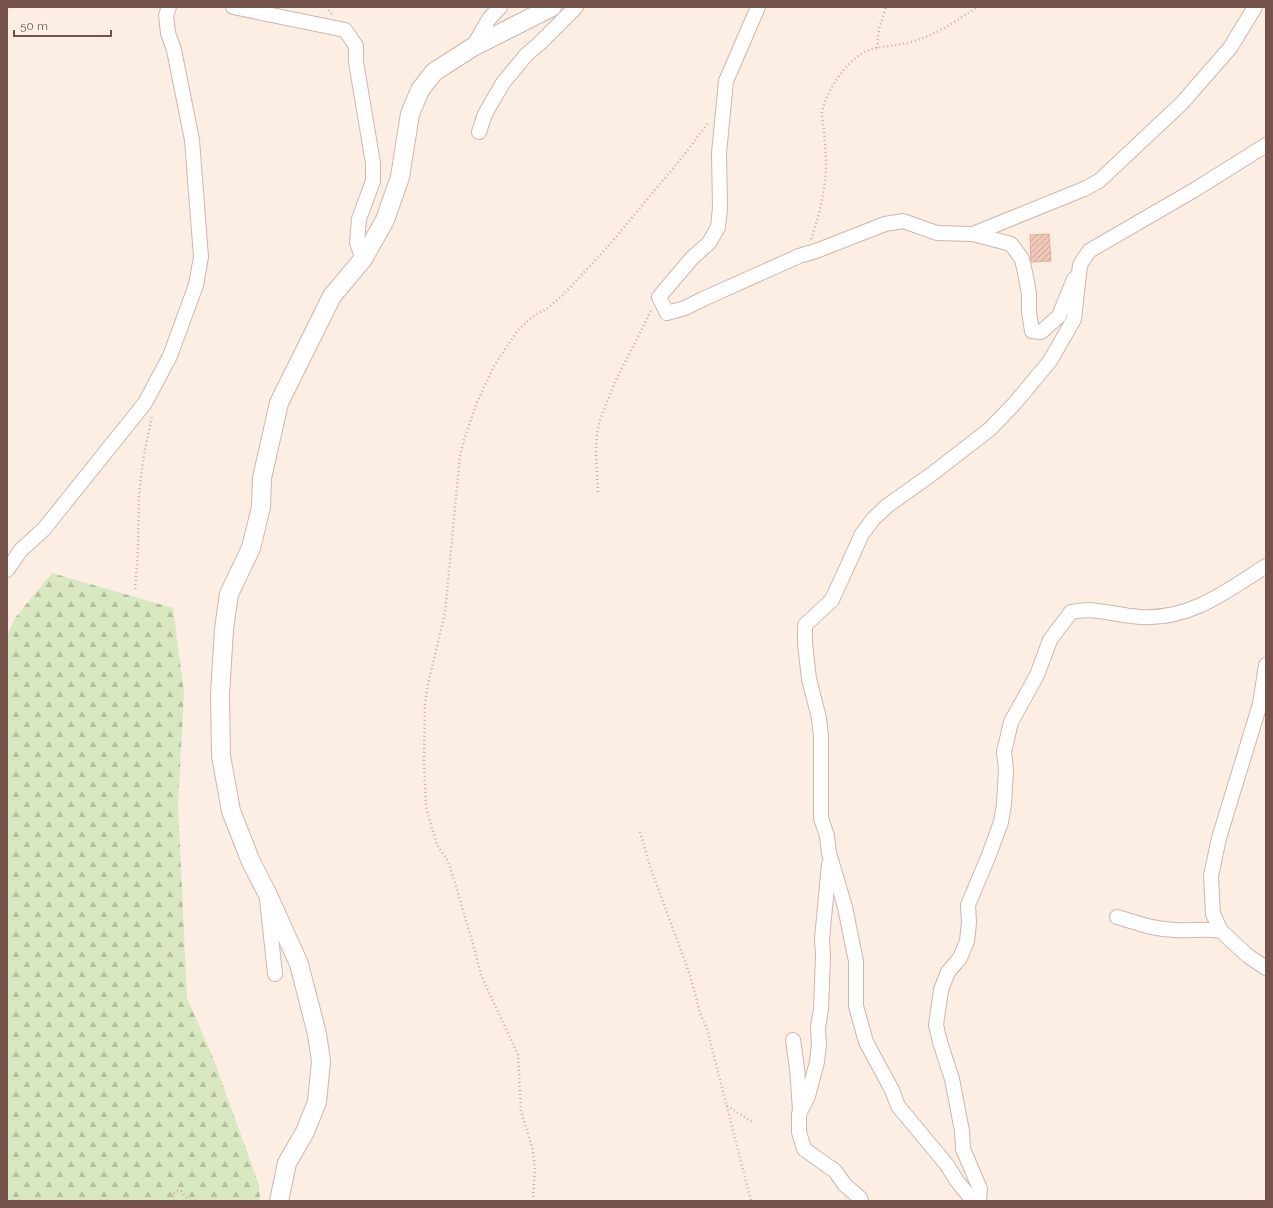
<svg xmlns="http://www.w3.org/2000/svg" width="1273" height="1208" viewBox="0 0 1273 1208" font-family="Raleway,sans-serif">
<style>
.forest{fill:url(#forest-firs)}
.building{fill:url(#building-hatch);stroke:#e4aa9b}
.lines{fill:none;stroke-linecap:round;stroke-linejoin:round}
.minor-casing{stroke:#cfb6ac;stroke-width:16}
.tertiary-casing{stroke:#cfb6ac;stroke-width:20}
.path{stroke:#d6aa9d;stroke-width:2.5;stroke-dasharray:1 3;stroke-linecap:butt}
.minor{stroke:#fff;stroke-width:14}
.tertiary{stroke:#fff;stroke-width:18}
</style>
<defs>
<pattern id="forest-firs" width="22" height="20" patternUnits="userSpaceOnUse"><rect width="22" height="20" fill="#d8e9c1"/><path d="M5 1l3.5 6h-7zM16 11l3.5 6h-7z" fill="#b4bf9f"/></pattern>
<pattern id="building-hatch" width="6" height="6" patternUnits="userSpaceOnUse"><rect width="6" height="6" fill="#f1c7ba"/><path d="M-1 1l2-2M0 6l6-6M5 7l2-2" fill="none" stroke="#c8a499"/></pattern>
</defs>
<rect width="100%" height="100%" fill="#fceee2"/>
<polygon class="forest" points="52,573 173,608 184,693 178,805 187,998 212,1055 259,1185 260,1201 7,1201 7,636 15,618"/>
<polygon class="building" points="1049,234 1051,261 1031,262 1030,235"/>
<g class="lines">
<g class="minor-casing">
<g id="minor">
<polyline points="233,7 345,30 356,46 356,62 373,163 373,181 359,219 357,243 363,259"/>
<polyline points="758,7 726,81 719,153 720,208 718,227 709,243 692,258 659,297 667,313 685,308 703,299 799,256 816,251 885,224 903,221 937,233 973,234 1011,244 1022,259 1026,277 1029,294 1029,312 1032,331 1041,332 1059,316 1074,279"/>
<polyline points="473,47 489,19 500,7"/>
<polyline points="479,132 485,114 503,83 526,55 540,43 576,7"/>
<polyline points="973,234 1084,189 1099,181 1114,167 1182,103 1230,48 1255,7"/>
<polyline points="7,570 21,550 44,529 145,403 170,356 196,285 201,257 192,140 174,50 168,33 166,15 169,7"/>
<polyline points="1266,665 1260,704 1219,838 1211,876 1213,914 1221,931 1248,956 1266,968"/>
<polyline points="829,864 822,939 823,956 821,1009 818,1028 819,1045 817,1062 808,1096 799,1114 799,1132 804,1149 835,1171 845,1185 860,1198 861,1201"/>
<polyline points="267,899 275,974"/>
<path d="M1117,917C1139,923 1151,929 1175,930C1190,931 1206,928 1221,931"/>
<polyline points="793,1040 797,1068 800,1110"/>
<polyline points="978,1201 969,1196 957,1181 947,1165 898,1106 892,1090 866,1042 856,1006 856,961 852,942 845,907 829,853 827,836 821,818 821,736 819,718 809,679 805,643 805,625 832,600 862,534 874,518 887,506 932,474 990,429 1015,403 1050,361 1074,319 1080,265 1089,251 1196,189 1266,145"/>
<path d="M979,1201L980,1189L963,1149L962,1131L952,1079L940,1042L936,1025L941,990L948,972L960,958L967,941L969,923L968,905L989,855L1001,822L1004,804L1006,769L1004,752L1011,722L1037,675L1050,640L1071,612C1077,611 1083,610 1089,610C1106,611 1123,616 1141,617C1190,620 1227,591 1266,566"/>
</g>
</g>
<g class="tertiary-casing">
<polyline id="tertiary" points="279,1201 287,1163 305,1132 317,1102 321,1061 317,1034 299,964 267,893 251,862 231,811 221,756 220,695 224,629 229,594 251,548 261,507 262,478 279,403 332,296 363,259 385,220 400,177 410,114 420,90 434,72 473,47 552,7"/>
</g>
<g class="path">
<polyline points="326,7 332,14"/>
<polyline points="877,48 879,29 886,7"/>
<path d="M811,239C819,217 825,192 826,168C826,155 825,142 824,129C823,124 822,119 822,114C824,94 844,65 861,54C875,45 894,47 911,42C934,36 957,21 977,7"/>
<polyline points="598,492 596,454 597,434 601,417 615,382 652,309"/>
<polyline points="135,589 138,549 139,495 143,460 152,416"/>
<polyline points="640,832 651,869 690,975 700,1013 707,1029 751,1201"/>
<polyline points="727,1106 753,1122"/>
<polyline points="174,1201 173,1194 177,1191 181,1191 189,1201"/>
<polyline points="533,1201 535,1166 532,1147 521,1111 518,1055 481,975 475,951 454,880 448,861 437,845 426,807 424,760 425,703 428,684 445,613 460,455 465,437 477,402 494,366 518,330 532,317 548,308 564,294 611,243 684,155 708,123"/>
</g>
<use href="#minor" class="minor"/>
<use href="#tertiary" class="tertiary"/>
</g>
<rect width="1273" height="1208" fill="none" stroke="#745149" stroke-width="16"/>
<path d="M14 30v6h97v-6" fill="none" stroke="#745149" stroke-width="2"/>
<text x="20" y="30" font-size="12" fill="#745149" stroke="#fff2e9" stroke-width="3" paint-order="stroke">50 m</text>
</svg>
